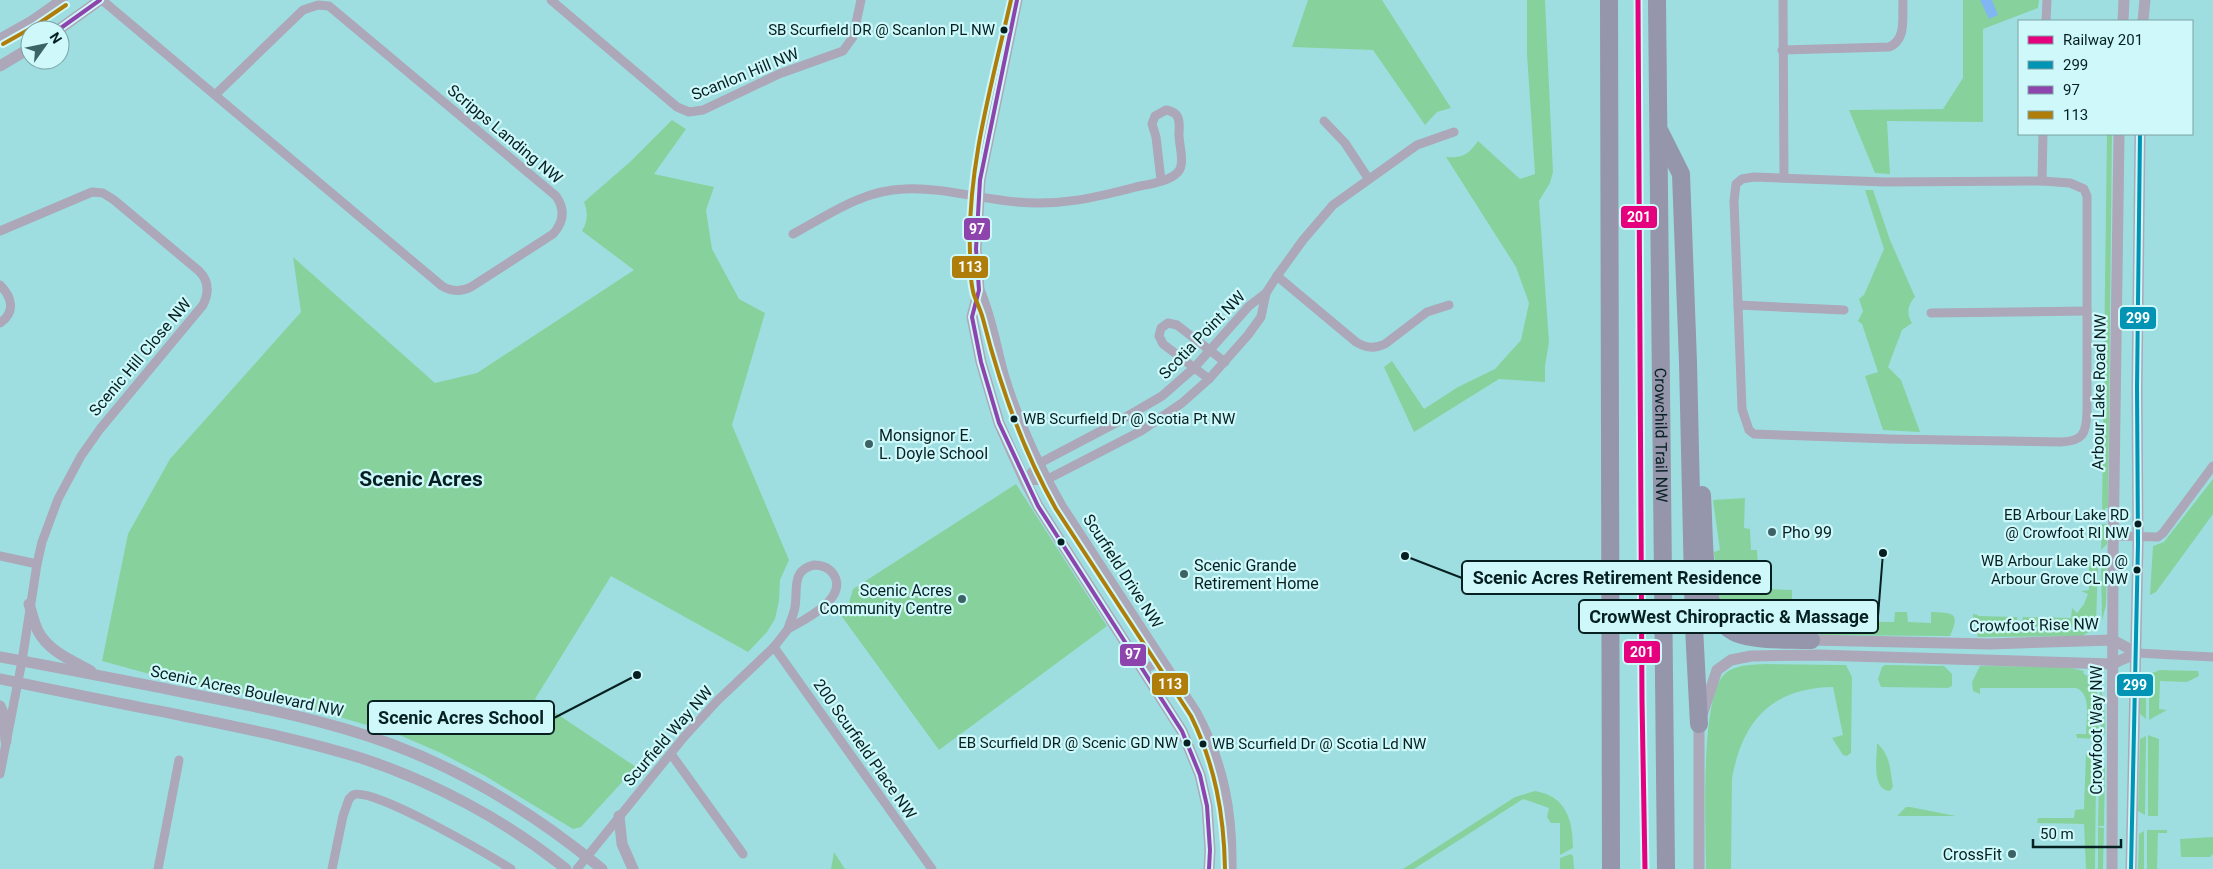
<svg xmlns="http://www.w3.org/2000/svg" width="2213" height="869" viewBox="0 0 2213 869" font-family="Roboto,sans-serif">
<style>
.green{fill:#87d29c}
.water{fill:#80b6f2}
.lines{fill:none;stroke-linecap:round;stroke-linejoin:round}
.minor{stroke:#aca7b9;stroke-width:9}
.tertiary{stroke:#aca7b9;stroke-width:11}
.motorway{stroke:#9595ab;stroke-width:18}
.bus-1-casing{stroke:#cef8fa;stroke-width:8}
.bus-2-casing{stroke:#cef8fa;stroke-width:8}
.bus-3-casing{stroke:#cef8fa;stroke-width:8}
.bus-1{stroke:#0194b4;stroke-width:4}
.bus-2{stroke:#8e44ad;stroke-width:4}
.bus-3{stroke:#af7e0a;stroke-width:4}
.rail-1-casing{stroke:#cef8fa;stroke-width:9}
.rail-1{stroke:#e5007d;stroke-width:5}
.bus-dot{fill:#062022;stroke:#cef8fa;stroke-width:2}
.poi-dot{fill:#3b6265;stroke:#cef8fa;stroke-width:2}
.labels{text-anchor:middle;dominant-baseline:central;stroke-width:4.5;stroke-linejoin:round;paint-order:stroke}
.bus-label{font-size:15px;fill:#062022;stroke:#cef8fa;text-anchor:end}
.street-label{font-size:16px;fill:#062022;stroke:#cef8fa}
.poi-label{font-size:16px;fill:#062022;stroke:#cef8fa;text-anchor:start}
.district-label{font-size:21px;font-weight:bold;fill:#062022;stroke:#cef8fa}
.leader{fill:none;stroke:#062022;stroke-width:2}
.callout-dot{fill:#062022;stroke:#cef8fa;stroke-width:2}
.callout{fill:#cef8fa;stroke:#062022;stroke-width:2}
.callout-label{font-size:18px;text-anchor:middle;font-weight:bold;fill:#062022}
.line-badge{stroke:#cef8fa;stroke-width:2}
.badge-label{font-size:14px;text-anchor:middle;font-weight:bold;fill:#fff}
</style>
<rect width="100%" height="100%" fill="#9edee1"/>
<g class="green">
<polygon points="1308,0 1382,0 1451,108 1437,112 1425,125 1373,50 1292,47"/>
<path d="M1527,0H1545L1553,172L1550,183L1539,201L1549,342L1545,366V382L1499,379L1414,432L1384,367L1392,361L1424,409L1458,387L1495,369L1521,340L1529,303L1516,267L1446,157C1463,158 1468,155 1478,141L1520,179L1535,174L1527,54Z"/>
<polygon points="1963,0 2039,0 2038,8 1983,29 1983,122 1887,121 1890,174 1875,173 1849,110 1943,109 1963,78"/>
<path d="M672,120L686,129L654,174L714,187L706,210L712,249L739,299L765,313L732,425L789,560L780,580L779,601L775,619L767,632L748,652L611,576L535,699L636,767L581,827L573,829L487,777L441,753L397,734L285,701L175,681L102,661L128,534L170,459L301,312L293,257L435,383L477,373L634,270L582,231C588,220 588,213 584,202L631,161Z"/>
<polygon points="2107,134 2112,134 2108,508 2105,508 2105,513 2102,513"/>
<path d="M1865,190H1873L1890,240L1915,297C1908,304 1906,313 1912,323L1902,330L1888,367L1901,380L1920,432L1883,430L1865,376L1878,372L1862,324L1858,321L1863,311L1859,299L1864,295L1884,249Z"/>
<polygon points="2213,479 2213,514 2156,592 2150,595 2153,546 2164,542"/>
<polygon points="1016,484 1107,626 939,750 840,614 848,606 853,589"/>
<path d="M1745,498L1744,528L1750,529L1751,550H1757L1759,579L1762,580V589L1792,590V610H1816L1817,621L1894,622L1895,612H1907L1908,622L1931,623V612C1953,613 1961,612 1950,636L1810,635L1741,628L1724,614L1719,602L1714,552L1720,550L1713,500Z"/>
<polygon points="2102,524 2107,524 2107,544 2101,550"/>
<polygon points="2089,562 2098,563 2096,624 2092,627 2021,626 2023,617 2071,618 2072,608 2077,613 2084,604 2088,594 2081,591 2089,590"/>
<polygon points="2101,563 2107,568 2106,605 2102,621"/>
<polygon points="1973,614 1978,615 1978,616 2017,617 2018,625 1974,625"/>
<polygon points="1974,628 2089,630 2094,629 2082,636 1978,637"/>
<path d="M1765,664L1846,665L1852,677L1851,753L1847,756L1843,755L1832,738L1843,735L1833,687C1772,688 1743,720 1732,778L1731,869H1706C1706,829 1700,707 1722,677C1732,664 1751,665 1765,664Z"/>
<polygon points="1885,665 1944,666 1952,674 1952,686 1948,688 1881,687 1878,679 1882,667"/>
<path d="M1980,666L2067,667L2084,671L2083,673L2094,681L2097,686V724L2101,732V737L2098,739L2077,738L2076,734H2086C2086,718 2092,694 2076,688H1980V694L1973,691L1972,682Z"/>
<polygon points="2160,670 2198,671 2199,676 2187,682 2160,681 2159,709 2167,710 2149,720 2149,677 2152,673"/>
<polygon points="2143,678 2146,678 2146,719 2140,714 2140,691"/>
<polygon points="2100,685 2104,702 2105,734 2099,723"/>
<polygon points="2148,735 2159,739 2158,816 2148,816"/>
<polygon points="2146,736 2145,815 2138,811 2140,739"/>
<path d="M1877,743C1891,756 1890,770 1893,787L1890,791C1871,790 1877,757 1877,743Z"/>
<polygon points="2086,753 2095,753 2101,755 2101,767 2096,775 2095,869 2086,869 2084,824 2037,823 2038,818 2074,818 2075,810 2084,809"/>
<polygon points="2105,765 2104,826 2098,826 2099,776"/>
<path d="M1535,791C1566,796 1573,820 1573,848L1560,855V823H1551L1547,817L1549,808L1523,799L1414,869H1403L1515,797Z"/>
<polygon points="1906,807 1910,807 1956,816 1897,816"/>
<polygon points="2098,827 2104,828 2103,869 2098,869"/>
<polygon points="2147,830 2167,830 2167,833 2158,833 2157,869 2147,869"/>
<polygon points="2144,831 2144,869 2138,869 2139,834"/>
<polygon points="2213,837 2213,854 2210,857 2181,857 2180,839"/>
<polygon points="834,852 845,869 831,869"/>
<polygon points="1571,854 1573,856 1574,869 1560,869 1560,858"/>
</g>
<polygon class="water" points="1980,0 1992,0 1998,15 1989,19"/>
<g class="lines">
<g class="minor">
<path d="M102,0L442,286C452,292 461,292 471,287L553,234C564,222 565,209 556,196L329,6L318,5L303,10L215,95"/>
<polyline points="551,0 677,107 689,112 703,110 779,74 843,51 853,37 861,0"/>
<polyline points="1783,0 1784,178"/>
<polyline points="2046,21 2047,0"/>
<path d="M1782,50L1889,47C1907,40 1902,17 1903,0"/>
<polyline points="1324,121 1345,143 1368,178"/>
<path d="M1754,177L1885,182L2042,181L2070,183L2084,189L2087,196V413C2086,434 2083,441 2061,442L1890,439L1754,434L1749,430L1742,409L1734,201L1736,184L1742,179Z"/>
<polyline points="2042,181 2043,134"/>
<path d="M0,231L92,192L103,193L114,200L199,271C209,281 209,293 203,305L100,429L81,456L58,499L42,542L37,564L22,661L0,774"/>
<path d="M793,234C828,215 863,190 904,189C942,187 979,199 1017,202C1060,206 1094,198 1136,187C1148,184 1169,182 1178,172C1186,163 1178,143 1179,132C1180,120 1179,112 1166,110L1155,116L1152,124L1156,137L1161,180"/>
<path d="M1277,276L1356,342C1366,348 1374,349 1385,344L1427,312L1449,305"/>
<path d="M0,285C12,297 16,312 0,323"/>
<polyline points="1738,305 1844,310"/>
<polyline points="1931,313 2087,311"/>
<polyline points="1209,379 1163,344 1159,336 1161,328 1168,323 1177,325 1225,362"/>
<polyline points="1025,481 1046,480 1141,431 1182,403 1209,379 1248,335 1261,317 1266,293 1277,276 1303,240 1333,205 1417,145 1454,132"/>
<polyline points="1025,481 1038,464 1114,424 1162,396 1194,368 1249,306 1266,293"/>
<polyline points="2113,536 2158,537 2163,533 2213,466"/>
<polyline points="0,556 37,564"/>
<path d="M814,565C822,565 829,567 834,575C848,599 804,620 788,629C790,622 794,614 795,607C798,589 791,570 814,565Z"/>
<polyline points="774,647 932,869"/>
<polyline points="2137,653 2213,657"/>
<polyline points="1143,670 1162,660"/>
<polyline points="671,754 743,854"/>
<polyline points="158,869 179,760"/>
<path d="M332,869L343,816L349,799L353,795C372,786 489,855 511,869"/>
<polyline points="577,869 684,737 717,701 774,647 788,629"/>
</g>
<g class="tertiary">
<polyline points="1017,0 980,180 976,249 979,290 972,317 981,362 999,423 1025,481 1038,506 1182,731 1200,775 1207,806 1210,850 1209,869"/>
<polyline points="2123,21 2124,0"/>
<polyline points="2143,21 2145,0"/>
<polyline points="58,30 100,0"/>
<polyline points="0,39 32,21 62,0"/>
<polyline points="0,66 30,48"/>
<path d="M979,290C991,317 995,345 1003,374C1017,421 1037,464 1061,506L1196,713C1223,763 1232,813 1231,869"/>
<path d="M29,604C32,613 34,623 38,631C48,651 73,661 91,671"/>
<polyline points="1811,640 1989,644 2113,640 2137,653"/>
<path d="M0,657C61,668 121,680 182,692C253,706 323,719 391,744C469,773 539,817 602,869"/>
<path d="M0,679C58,691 116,703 174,714C237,727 300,739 361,758C434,782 507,821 566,869"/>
<polyline points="0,706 4,715 6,741"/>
<polyline points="619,816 622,844 633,869"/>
<polyline points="1699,869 1699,724 1717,670 1731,660 1751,656 1817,655 2112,664 2137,653"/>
<polyline points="2112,869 2113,555 2119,134"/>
<polyline points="2131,869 2138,544 2137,388 2140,134"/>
</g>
<g class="motorway">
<polyline points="1609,0 1611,869"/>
<path id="s1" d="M1657,0L1666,869"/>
<polyline points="1660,132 1681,174 1688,362 1694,627 1699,724"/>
<path d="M1702,495C1704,524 1703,586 1714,610C1718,621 1730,632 1742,635C1764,641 1788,639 1811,640"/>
</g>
<g class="bus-1-casing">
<polyline id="bus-1" points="2131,869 2138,544 2137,388 2140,134"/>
</g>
<g class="bus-2-casing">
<g id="bus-2">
<polyline points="1017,0 980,180 976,249 979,290 972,317 981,362 999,423 1038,506 1182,731 1200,775 1207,806 1210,850 1209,869"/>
<polyline points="58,30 100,0"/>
</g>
</g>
<g class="bus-3-casing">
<g id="bus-3">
<path d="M1011,0C992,83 967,168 970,253C970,266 970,282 974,295C977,303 981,311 983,319C1000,386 1022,449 1056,509L1191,716C1215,765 1224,814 1225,869"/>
<polyline points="3,44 35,26 66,5"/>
</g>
</g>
<use href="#bus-1" class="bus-1"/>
<use href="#bus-2" class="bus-2"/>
<use href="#bus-3" class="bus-3"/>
<g class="rail-1-casing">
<polyline id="rail-1" points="1638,0 1642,700 1645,869"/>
</g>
<use href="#rail-1" class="rail-1"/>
</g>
<g class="bus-dot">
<circle cx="1004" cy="30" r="4.5"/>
<circle cx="1014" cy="419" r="4.5"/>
<circle cx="2138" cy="524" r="4.5"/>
<circle cx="1061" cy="542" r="4.5"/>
<circle cx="2137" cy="570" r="4.5"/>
<circle cx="1187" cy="743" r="4.5"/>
<circle cx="1203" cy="744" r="4.5"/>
</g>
<g class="poi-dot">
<circle cx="869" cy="444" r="5"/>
<circle cx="1772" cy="532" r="5"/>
<circle cx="1184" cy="574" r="5"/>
<circle cx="962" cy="599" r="5"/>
<circle cx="2012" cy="854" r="5"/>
</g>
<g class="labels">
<g class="bus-label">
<text x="995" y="30">SB Scurfield DR @ Scanlon PL NW</text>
<text x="1023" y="419" text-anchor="start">WB Scurfield Dr @ Scotia Pt NW</text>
<text x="2129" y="515">EB Arbour Lake RD<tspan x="2129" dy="18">@ Crowfoot RI NW</tspan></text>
<text x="2128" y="561">WB Arbour Lake RD @<tspan x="2128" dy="18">Arbour Grove CL NW</tspan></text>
<text x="1178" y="743">EB Scurfield DR @ Scenic GD NW</text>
<text x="1212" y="744" text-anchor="start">WB Scurfield Dr @ Scotia Ld NW</text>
</g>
<g class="street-label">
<text transform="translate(745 74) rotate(-22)">Scanlon Hill NW</text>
<text transform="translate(505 134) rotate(40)">Scripps Landing NW</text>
<text transform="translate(1202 335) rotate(-46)">Scotia Point NW</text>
<text transform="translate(140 357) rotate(-50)">Scenic Hill Close NW</text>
<text transform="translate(2099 392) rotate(-89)">Arbour Lake Road NW</text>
<text stroke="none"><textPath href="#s1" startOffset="435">Crowchild Trail NW</textPath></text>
<text transform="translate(1123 571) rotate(57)">Scurfield Drive NW</text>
<text transform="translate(2034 625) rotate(-1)">Crowfoot Rise NW</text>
<text transform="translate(247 691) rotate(12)">Scenic Acres Boulevard NW</text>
<text transform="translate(2096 730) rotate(-90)">Crowfoot Way NW</text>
<text transform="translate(668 736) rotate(-49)">Scurfield Way NW</text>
<text transform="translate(865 749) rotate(55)">200 Scurfield Place NW</text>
</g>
<g class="poi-label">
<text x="879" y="435">Monsignor E.<tspan x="879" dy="18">L. Doyle School</tspan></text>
<text x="1782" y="532">Pho 99</text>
<text x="1194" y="565">Scenic Grande<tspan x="1194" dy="18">Retirement Home</tspan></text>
<text x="952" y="590" text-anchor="end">Scenic Acres<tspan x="952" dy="18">Community Centre</tspan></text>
<text x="2002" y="854" text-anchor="end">CrossFit</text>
</g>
<g class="district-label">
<text x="421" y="479">Scenic Acres</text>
</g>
</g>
<path class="leader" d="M1405 556L1462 578M1883 553L1878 616M637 675L554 718"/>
<g class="callout-dot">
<circle cx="1405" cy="556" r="5"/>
<circle cx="1883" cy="553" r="5"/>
<circle cx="637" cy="675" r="5"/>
</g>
<g class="callout">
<rect x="1462" y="561" width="309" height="33" rx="5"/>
<rect x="1579" y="600" width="299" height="33" rx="5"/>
<rect x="368" y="701" width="186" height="33" rx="5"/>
</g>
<g class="callout-label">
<text x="1617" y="584">Scenic Acres Retirement Residence</text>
<text x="1729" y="623">CrowWest Chiropractic &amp; Massage</text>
<text x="461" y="724">Scenic Acres School</text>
</g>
<g class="line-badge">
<rect x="1620" y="205" width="38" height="24" rx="5" fill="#e5007d"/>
<rect x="963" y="217" width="28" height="24" rx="5" fill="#8e44ad"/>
<rect x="951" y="255" width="38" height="24" rx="5" fill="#af7e0a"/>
<rect x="2119" y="306" width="38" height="24" rx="5" fill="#0194b4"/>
<rect x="1623" y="640" width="38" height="24" rx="5" fill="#e5007d"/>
<rect x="1119" y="643" width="28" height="24" rx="5" fill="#8e44ad"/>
<rect x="1151" y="672" width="38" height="24" rx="5" fill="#af7e0a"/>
<rect x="2116" y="673" width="38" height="24" rx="5" fill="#0194b4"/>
</g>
<g class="badge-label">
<text x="1639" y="222">201</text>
<text x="977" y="234">97</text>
<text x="970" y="272">113</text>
<text x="2138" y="323">299</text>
<text x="1642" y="657">201</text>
<text x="1133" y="659">97</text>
<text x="1170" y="689">113</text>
<text x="2135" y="690">299</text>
</g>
<rect x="2018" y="20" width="175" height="115" fill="#cef8fa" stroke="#7ea2a4"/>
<rect x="2028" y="36" width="25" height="8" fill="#e5007d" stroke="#7ea2a4"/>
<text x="2063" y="45" font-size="15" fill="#062022">Railway 201</text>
<rect x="2028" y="61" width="25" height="8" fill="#0194b4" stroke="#7ea2a4"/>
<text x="2063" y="70" font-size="15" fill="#062022">299</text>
<rect x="2028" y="86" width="25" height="8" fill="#8e44ad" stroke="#7ea2a4"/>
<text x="2063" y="95" font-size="15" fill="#062022">97</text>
<rect x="2028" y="111" width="25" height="8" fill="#af7e0a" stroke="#7ea2a4"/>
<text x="2063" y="120" font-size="15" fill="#062022">113</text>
<g transform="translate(45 45) rotate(57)"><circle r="24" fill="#cef8fa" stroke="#7ea2a4"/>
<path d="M0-4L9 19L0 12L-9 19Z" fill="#3b6265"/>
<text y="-8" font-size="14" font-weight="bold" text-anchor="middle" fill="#062022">N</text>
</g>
<path d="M2033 839v8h88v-8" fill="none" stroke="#062022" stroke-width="2.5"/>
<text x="2040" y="839" font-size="15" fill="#062022" stroke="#cef8fa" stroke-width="4" paint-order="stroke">50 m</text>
</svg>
